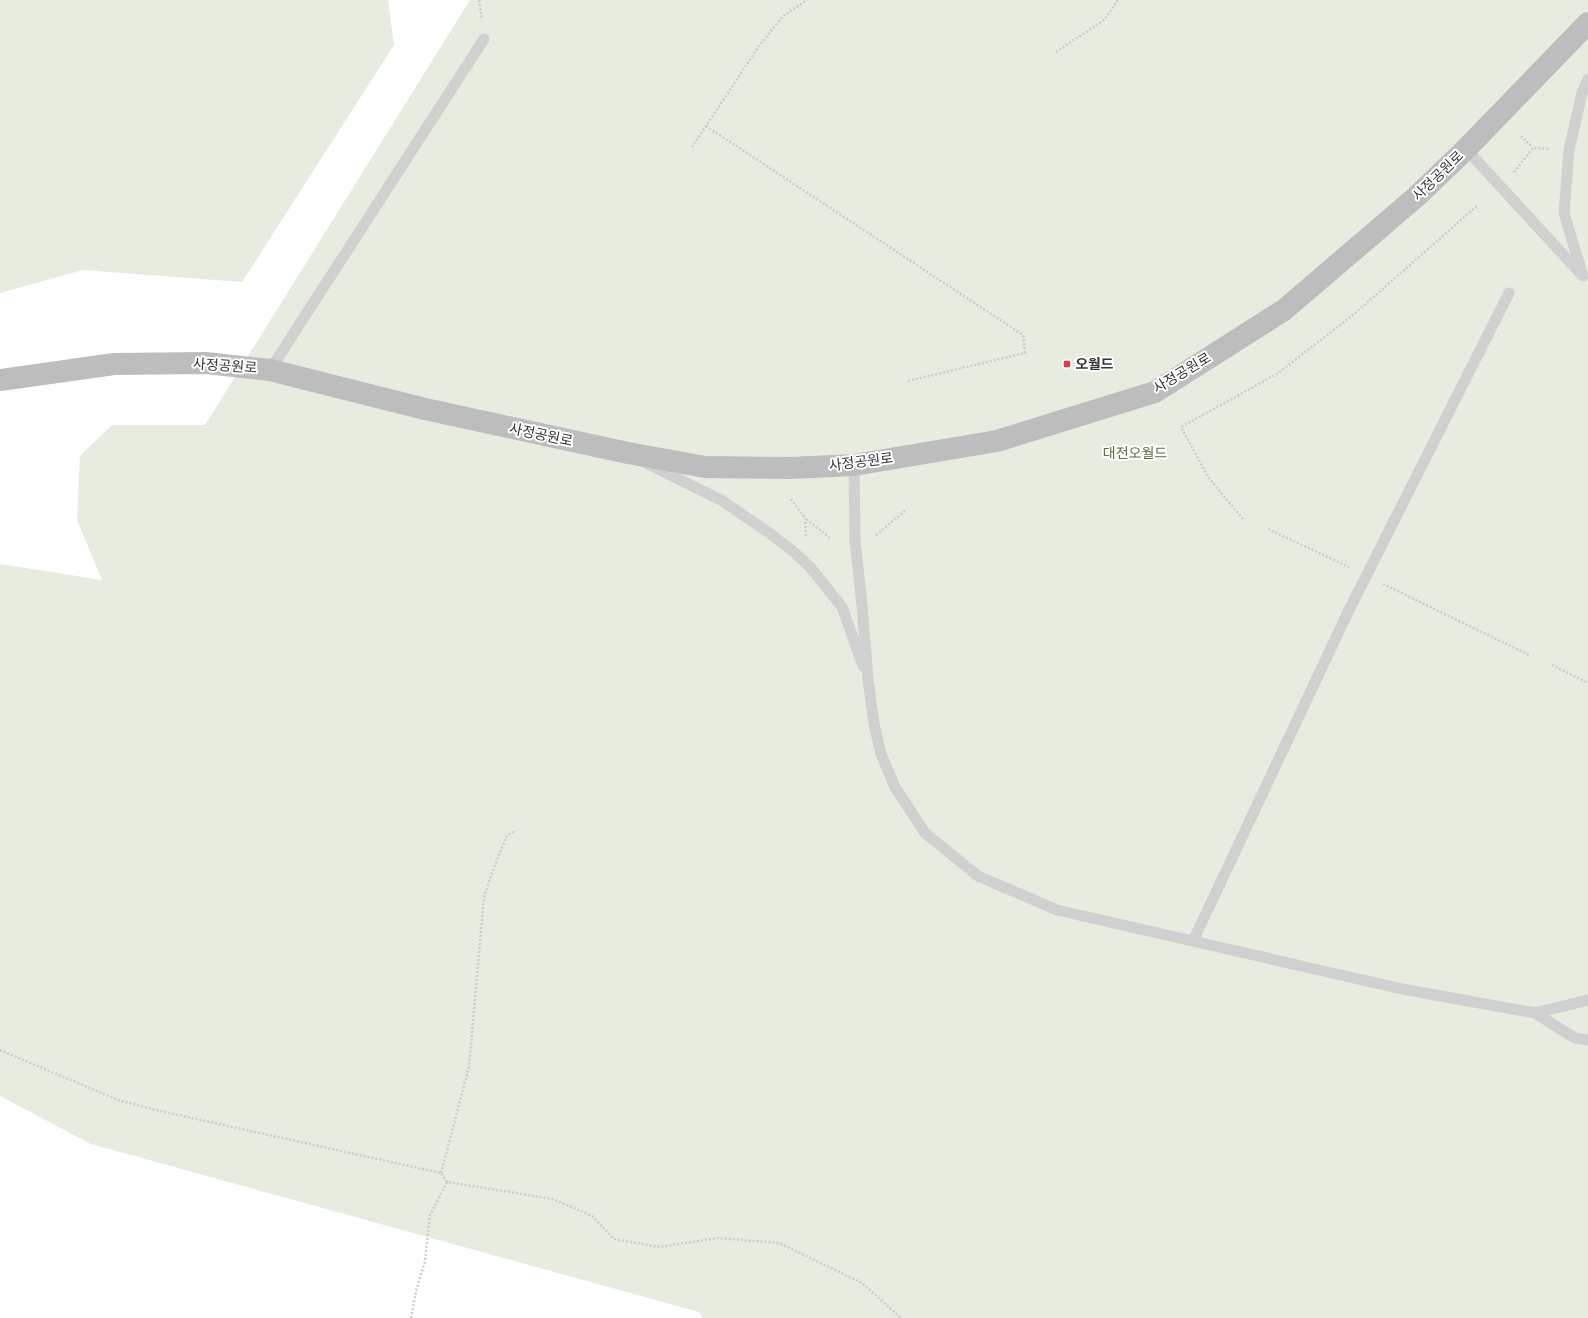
<svg xmlns="http://www.w3.org/2000/svg" width="1588" height="1318" viewBox="0 0 1588 1318" font-family="'Sofia Sans Condensed','Noto Sans KR',sans-serif">
<style>
.green{fill:#e6ecdf}
.lines{fill:none;stroke-linecap:round;stroke-linejoin:round}
.path{stroke:#cdcdcd;stroke-width:2.5;stroke-dasharray:2 2;stroke-linecap:butt}
.service{stroke:#d0d0d0;stroke-width:11}
.secondary{stroke:#bdbdbd;stroke-width:22}
.poi-dot{fill:#e63946;stroke:#fff;stroke-width:1.5}
.labels{text-anchor:middle;dominant-baseline:central;stroke-width:4;stroke-linejoin:round;paint-order:stroke}
.street-label{font-size:14px;fill:#333;stroke:#fff}
.poi-label{font-size:14px;font-weight:bold;fill:#333;stroke:#fff;text-anchor:start}
.park-label{font-size:14px;fill:#56703f;stroke:#fff}
</style>
<rect width="100%" height="100%" fill="#fff"/>
<g class="green">
<polygon points="0,0 388,0 394,45 242,282 83,270 0,293"/>
<polygon points="470,0 1588,0 1588,1318 703,1318 699,1312 91,1144 0,1096 0,564 102,580 77,520 80,456 112,425 205,425"/>
</g>
<g class="lines">
<g class="path">
<polyline points="479,0 482,19"/>
<polyline points="1056,52 1104,20 1118,0"/>
<polyline points="706,126 1023,335 1025,353 908,381"/>
<polyline points="1521,136 1533,148"/>
<polyline points="692,147 759,46 783,16 807,0"/>
<polyline points="1514,172 1533,148 1549,149"/>
<polyline points="791,499 805,518"/>
<polyline points="1243,519 1208,477 1181,427 1277,374 1353,315 1478,205"/>
<polyline points="1268,529 1349,567"/>
<polyline points="876,535 906,510"/>
<polyline points="806,536 805,518 831,539"/>
<polyline points="1383,584 1529,655"/>
<polyline points="1552,665 1588,683"/>
<polyline points="0,1050 118,1100 160,1111 441,1173 447,1182"/>
<polyline points="441,1173 469,1067 484,897 493,870 507,835 516,831"/>
<polyline points="411,1318 416,1291 425,1261 430,1215 447,1182 553,1199 592,1216 614,1239 659,1247 718,1238 779,1243 862,1283 901,1318"/>
</g>
<g class="service">
<polyline points="1466,149 1581,274"/>
<polyline points="1583,276 1564,213 1569,150 1582,93 1588,79"/>
<polyline points="270,370 484,39"/>
<polyline points="648,464 721,500 768,532 794,552 810,567 842,607 863,666"/>
<polyline points="854,465 855,540 862,605 868,679 874,724 881,754 895,787 925,833 978,876 1057,910 1402,989 1535,1013 1588,1000"/>
<polyline points="1193,941 1349,610 1509,293"/>
<polyline points="1535,1013 1575,1038 1588,1040"/>
</g>
<polyline class="secondary" points="0,380 114,364 206,363 270,370 425,409 628,453 705,467 790,468 854,465 997,441 1155,392 1284,310 1416,197 1466,149 1588,23"/>
</g>
<rect class="poi-dot" x="1063" y="360" width="8" height="8" rx="2"/>
<g class="labels">
<g class="street-label">
<text transform="translate(1438 176) rotate(-44)">사정공원로</text>
<text transform="translate(225 366) rotate(4)">사정공원로</text>
<text transform="translate(1182 373) rotate(-31)">사정공원로</text>
<text transform="translate(541 435) rotate(12)">사정공원로</text>
<text transform="translate(861 462) rotate(-7)">사정공원로</text>
</g>
<g class="poi-label">
<text x="1075" y="364">오월드</text>
</g>
<g class="park-label">
<text x="1135" y="453">대전오월드</text>
</g>
</g>
</svg>
